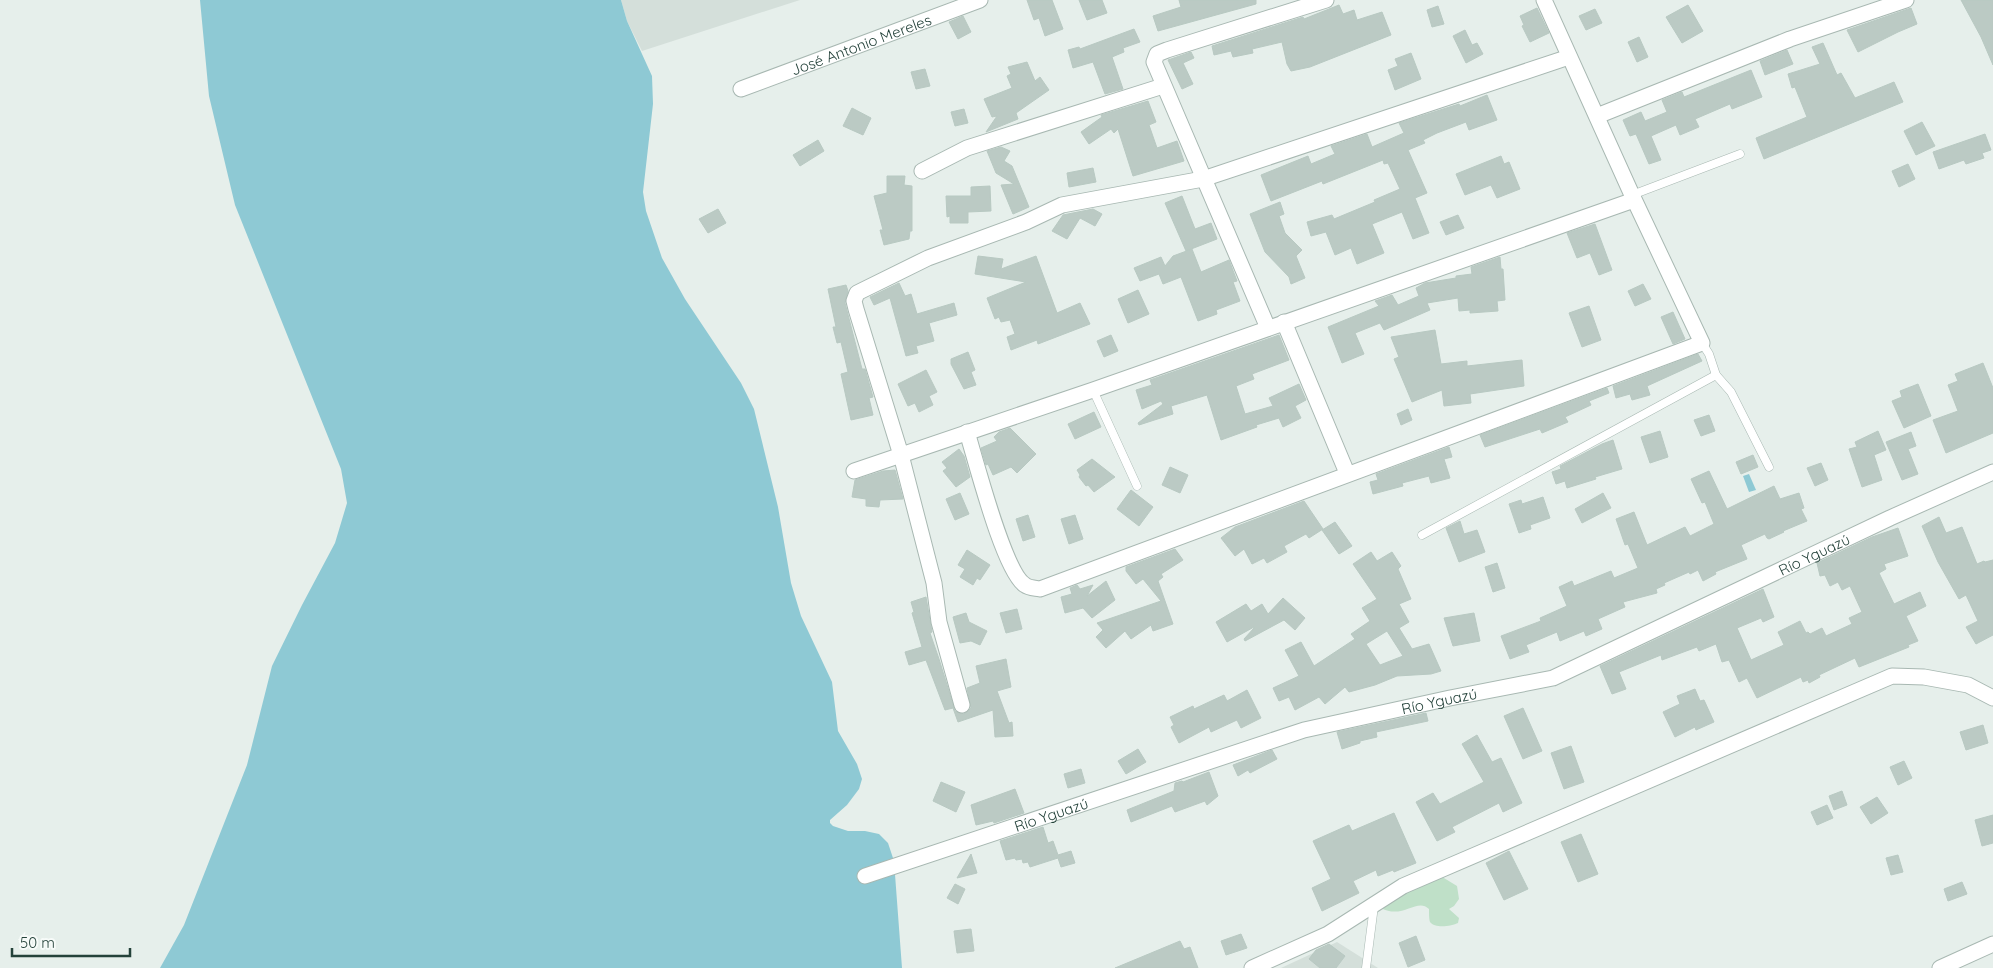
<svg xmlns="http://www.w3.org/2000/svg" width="1993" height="968" viewBox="0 0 1993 968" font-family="Quicksand,sans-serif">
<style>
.built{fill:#d4dfda}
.green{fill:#bfe0c8}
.water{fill:#8ec9d4}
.building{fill:#bbcac4;stroke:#b8c9c2;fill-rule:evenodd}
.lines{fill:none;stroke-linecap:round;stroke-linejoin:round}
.service-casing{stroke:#a8b8b2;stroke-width:9}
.minor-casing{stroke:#a8b8b2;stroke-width:17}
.service{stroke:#fff;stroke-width:8}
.minor{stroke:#fff;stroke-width:15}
.labels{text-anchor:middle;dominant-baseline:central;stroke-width:4;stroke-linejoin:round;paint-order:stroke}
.street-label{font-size:15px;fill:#24423a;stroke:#f7fbf9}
</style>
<rect width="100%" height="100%" fill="#e6efeb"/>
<g class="built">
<polygon points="621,0 800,0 642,51 627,21"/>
<polygon points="1337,942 1378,968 1281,968"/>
</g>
<path class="green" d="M1439,875L1457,886L1459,899L1454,906L1449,909L1459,918L1458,923C1452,926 1435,929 1430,922C1429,919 1429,913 1429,909C1417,897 1403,920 1381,908L1382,901Z"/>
<g class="water">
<polygon points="200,0 621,0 627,21 652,76 653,104 643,192 646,211 662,258 685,299 741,383 754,409 778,507 791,583 801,616 832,682 838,731 857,764 862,779 859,789 847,805 830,820 830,823 833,826 848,831 865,831 879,834 888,843 894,861 902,968 160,968 184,925 247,765 272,666 302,605 335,543 347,503 341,469 235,205 209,96"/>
<polygon points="1749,474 1756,490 1749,492 1743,476"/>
</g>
<g class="building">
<polygon points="1027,0 1052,0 1063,29 1045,36 1039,18 1034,20"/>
<polygon points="1079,0 1102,0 1107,13 1087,20"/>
<polygon points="1179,0 1256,0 1256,4 1158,31 1153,16 1181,7"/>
<polygon points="1961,0 1993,0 1993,65 1981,37"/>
<polygon points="1339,5 1343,14 1354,10 1357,20 1382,12 1391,35 1310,67 1291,71 1287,64 1282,42 1252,49 1253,53 1233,57 1231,51 1214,55 1212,46 1303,17 1304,19"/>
<polygon points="1688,5 1703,31 1682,43 1666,17"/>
<polygon points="1438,6 1444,24 1432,27 1427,10"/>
<polygon points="1537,8 1549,33 1530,42 1522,26 1524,25 1520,16"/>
<polygon points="1911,8 1917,24 1898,32 1858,52 1847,30"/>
<polygon points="1595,9 1602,23 1586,30 1579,16"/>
<polygon points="963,16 971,32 958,39 949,22"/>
<polygon points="1134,29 1140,42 1123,48 1124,52 1112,57 1123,89 1105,94 1093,62 1073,68 1068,50 1079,47 1080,49"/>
<polygon points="1465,30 1472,45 1477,43 1483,54 1466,63 1453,36"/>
<polygon points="1639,37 1648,57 1637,62 1628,42"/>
<polygon points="1823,43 1837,75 1841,73 1855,98 1894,82 1903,102 1764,159 1756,138 1807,117 1795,87 1792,88 1788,74 1820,64 1812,47"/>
<polygon points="1787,50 1793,64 1765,75 1760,61"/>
<polygon points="1191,52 1194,58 1183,63 1193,84 1182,89 1168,60"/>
<polygon points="1411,53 1421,79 1395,90 1388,70 1398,66 1395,59"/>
<polygon points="1027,62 1035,81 1040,77 1049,90 1016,113 1018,119 986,132 997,116 992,117 984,99 1012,88 1007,76 1011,74 1008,67"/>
<polygon points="925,69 930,86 916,89 911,72"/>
<polygon points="1751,70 1762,97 1732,109 1730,104 1695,119 1699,127 1680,135 1676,125 1651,136 1661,160 1649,164 1636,134 1630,136 1623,120 1641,112 1645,121 1667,112 1662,100 1682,92 1684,97"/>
<polygon points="1487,95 1497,120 1469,130 1466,122 1437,133 1423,140 1425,143 1408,150 1427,193 1415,198 1429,233 1413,239 1402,212 1372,224 1384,253 1357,264 1351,248 1335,255 1326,232 1311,236 1307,222 1332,215 1334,219 1375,202 1374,200 1400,189 1388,163 1384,164 1383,160 1323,184 1322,181 1271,201 1261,175 1308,156 1311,164 1335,154 1331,146 1367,134 1372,147 1404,133 1399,123 1459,104 1460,106"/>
<polygon points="1148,101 1156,122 1149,125 1157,148 1177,141 1184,161 1133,176 1118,129 1114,133 1111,129 1089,144 1081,132 1102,117 1101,115"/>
<polygon points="852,108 871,118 863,135 843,126"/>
<polygon points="964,109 968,123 955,126 951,112"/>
<polygon points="1922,122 1935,146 1916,155 1904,131"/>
<polygon points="1985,134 1991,150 1982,153 1984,158 1966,164 1964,160 1939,169 1933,152"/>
<polygon points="818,140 824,151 800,166 793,155"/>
<polygon points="1001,147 1010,151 1004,161 1012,166 1029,207 1013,214 1001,185 1014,184 996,173 987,151"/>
<polygon points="1501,156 1504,164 1509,162 1520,189 1497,198 1491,185 1465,195 1456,174"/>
<polygon points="1908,164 1915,179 1899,187 1892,171"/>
<polygon points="1093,168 1096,182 1069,187 1067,173"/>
<polygon points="887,176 905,176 904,185 912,186 912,231 910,231 909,239 884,245 880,230 883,230 874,196 887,193"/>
<polygon points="990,186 991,211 968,212 968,223 950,223 950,216 947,217 946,196 971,196 971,187"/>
<polygon points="1182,196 1195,229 1211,223 1217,239 1186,251 1165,203"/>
<polygon points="1280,202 1284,214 1279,216 1285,233 1302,250 1296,256 1305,278 1291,284 1289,277 1265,252 1250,214"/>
<polygon points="718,209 726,223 708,233 699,219"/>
<polygon points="1093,209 1102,214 1095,226 1080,218 1067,239 1052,231 1063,215"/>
<polygon points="1458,215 1464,228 1446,235 1440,222"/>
<polygon points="1595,224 1612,270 1599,275 1590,253 1577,258 1567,233"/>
<polygon points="1192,249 1201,272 1229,260 1237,281 1233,282 1240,301 1216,310 1217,314 1198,321 1181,277 1163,284 1159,274 1140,281 1134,268 1161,257 1165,266 1173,256"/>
<polygon points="978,256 1003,259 1001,269 1036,256 1057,313 1080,303 1090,324 1038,344 1037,340 1011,350 1007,337 1015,334 1010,320 1001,322 999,317 995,319 987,298 1026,282 975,274"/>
<polygon points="1500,257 1501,269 1503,269 1505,300 1497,301 1498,311 1470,313 1470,310 1459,311 1458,298 1427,303 1430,310 1384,330 1380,323 1355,333 1364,354 1342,363 1328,327 1379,306 1375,301 1392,295 1398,305 1419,296 1416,288 1425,283 1456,278 1456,276 1472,274 1471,267"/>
<polygon points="899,283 905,296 911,294 917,314 954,303 957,315 929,323 934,341 916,346 918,353 906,356 890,298 874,305 870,297"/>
<polygon points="1643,284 1651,299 1635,306 1628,291"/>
<polygon points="846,285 848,291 845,303 862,369 865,369 873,397 869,398 873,415 851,420 841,374 848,372 841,342 837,343 833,327 836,327 828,289"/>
<polygon points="1138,290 1149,314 1128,323 1118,299"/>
<polygon points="1589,306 1601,340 1582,347 1569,313"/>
<polygon points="1673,312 1685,339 1673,344 1661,317"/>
<polygon points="1435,330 1441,364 1467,361 1467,366 1522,360 1524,386 1470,394 1471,403 1444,406 1442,390 1412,402 1394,359 1399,357 1391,337"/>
<polygon points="1111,335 1118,351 1104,357 1097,341"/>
<polygon points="1279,335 1289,360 1252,374 1254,379 1236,386 1245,414 1273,406 1269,398 1299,384 1306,400 1295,406 1301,418 1283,427 1279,418 1256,425 1257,427 1221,440 1207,395 1171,406 1173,414 1139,425 1138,423 1163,404 1161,401 1142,409 1136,390 1152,385 1150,380"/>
<polygon points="968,352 975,370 971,372 976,385 964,389 951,364 951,359"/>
<polygon points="1698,354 1702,361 1647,386 1650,395 1632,400 1630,394 1616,398 1613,386"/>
<polygon points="1983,363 1993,388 1993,433 1946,453 1933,420 1958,411 1948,385 1958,381 1955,374"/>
<polygon points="926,370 937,392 929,396 933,405 919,412 915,403 908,406 898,384"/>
<polygon points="1918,384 1931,416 1904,428 1892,401 1902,397 1900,391"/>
<polygon points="1607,388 1609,393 1589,401 1591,405 1565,417 1568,422 1542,433 1540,429 1485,447 1480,435"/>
<polygon points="1408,409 1412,420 1401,425 1397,414"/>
<polygon points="1094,412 1101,427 1075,439 1068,424"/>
<polygon points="1709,415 1715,431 1701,436 1694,420"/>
<polygon points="1010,428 1036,454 1017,473 1011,467 993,475 988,464 986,465 981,448 997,441 994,437 999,432"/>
<polygon points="1660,431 1668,457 1650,463 1641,437"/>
<polygon points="1878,431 1886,450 1874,455 1882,480 1862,487 1849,449 1857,447 1855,442"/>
<polygon points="1911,432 1916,446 1908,449 1918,474 1902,480 1886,442"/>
<polygon points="1613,440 1622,469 1595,477 1596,479 1567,488 1565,481 1556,484 1552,472 1561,469 1560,466 1602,444"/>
<polygon points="1449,447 1452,457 1444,459 1450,478 1431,483 1429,476 1402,483 1403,486 1373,494 1370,482 1378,480 1376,474"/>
<polygon points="959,449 964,456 970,477 956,487 943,471 947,468 942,462"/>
<polygon points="1753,455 1758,467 1741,474 1736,462"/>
<polygon points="1092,459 1115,477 1094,492 1088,485 1086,486 1079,477 1080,475 1077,470"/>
<polygon points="1821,463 1828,480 1815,486 1807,468"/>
<polygon points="1170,467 1188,475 1180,493 1162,485"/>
<polygon points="895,470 903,499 880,500 879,507 866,506 866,499 852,497 855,480 883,471"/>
<polygon points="1709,471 1727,509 1774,486 1780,499 1799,493 1804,508 1801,509 1807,521 1783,531 1784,532 1769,539 1767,538 1765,534 1741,545 1747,559 1715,572 1716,574 1703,581 1698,570 1690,574 1689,572 1664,583 1665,585 1656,589 1657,593 1623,602 1625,607 1598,619 1602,629 1586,636 1584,631 1560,641 1557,632 1526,645 1529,652 1510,659 1501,636 1541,621 1540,618 1567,606 1559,587 1572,581 1574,586 1611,571 1614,578 1638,568 1628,544 1625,545 1616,519 1634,512 1647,545 1685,527 1690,536 1714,524 1705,502 1702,503 1691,479"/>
<polygon points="1131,490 1153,507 1139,526 1117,509"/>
<polygon points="960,493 969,514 955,520 946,499"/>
<polygon points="1603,493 1611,508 1582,523 1575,509"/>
<polygon points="1543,497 1550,518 1530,525 1531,529 1519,533 1509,504 1521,500 1522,504"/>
<polygon points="1304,501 1323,529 1309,538 1306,534 1284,546 1287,552 1267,563 1264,558 1252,564 1244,549 1235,556 1221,538 1235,527"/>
<polygon points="1028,515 1035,537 1023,541 1016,519"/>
<polygon points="1075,515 1083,539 1069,544 1061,519"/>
<polygon points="1939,517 1946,533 1962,527 1977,564 1984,561 1985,562 1993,560 1993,635 1976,644 1966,627 1978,621 1966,595 1959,599 1938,562 1922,526"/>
<polygon points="1460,521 1464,534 1477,530 1485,552 1459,562 1446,528"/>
<polygon points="1335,522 1352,546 1339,554 1322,530"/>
<polygon points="1898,528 1908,556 1884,564 1886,569 1879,573 1894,604 1920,592 1926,606 1906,616 1918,641 1908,645 1909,647 1859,667 1855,658 1819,675 1820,677 1809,683 1808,680 1803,682 1801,677 1757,698 1747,678 1739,682 1729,660 1722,662 1716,644 1699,651 1697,647 1662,660 1661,655 1619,672 1626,689 1612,694 1600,666 1763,589 1774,617 1763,622 1761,618 1737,628 1751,660 1784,645 1778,632 1800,621 1806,633 1808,632 1810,634 1822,628 1826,636 1852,624 1849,618 1862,612 1850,586 1842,590 1838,582 1830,586 1825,575 1820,576 1817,563 1872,537"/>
<polygon points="1175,549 1183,560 1161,574 1163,577 1158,581 1173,624 1153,631 1151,625 1131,639 1125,631 1106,648 1096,637 1103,630 1097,623 1161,601 1143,579 1136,584 1126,571 1126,567"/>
<polygon points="967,550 990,565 980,580 977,578 973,585 960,577 965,569 958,565"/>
<path d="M1371,552L1377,561L1392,552L1401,566L1398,569L1411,599L1399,604L1409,622L1399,628L1412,649L1429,644L1441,671L1431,674L1397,676L1375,685L1349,692L1345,687L1325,704L1319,697L1295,710L1289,697L1279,701L1273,688L1299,676L1285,650L1301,642L1314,666L1355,639L1351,634L1370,621L1362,608L1377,599L1353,564ZM1387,631L1403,656L1380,665L1366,644Z"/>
<polygon points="1497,563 1505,588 1493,592 1485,567"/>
<polygon points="1106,581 1115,600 1092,618 1083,608 1065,613 1061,597 1072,594 1070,588 1077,585 1080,589 1093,585 1087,596"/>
<polygon points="926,597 932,632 930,633 939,659 955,711 964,714 971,708 967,688 980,683 976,666 1006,659 1011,687 997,691 1009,723 1012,722 1013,736 995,737 993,710 958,722 953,708 945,710 926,660 909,665 905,652 922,647 912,613 914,612 911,602"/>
<polygon points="1283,598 1305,618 1295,630 1284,620 1245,641 1244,639 1254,628 1254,627 1227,642 1216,622 1246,604 1251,611 1262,604 1268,614"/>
<polygon points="1017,609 1022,629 1006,633 1000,613"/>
<polygon points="966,613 969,622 987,631 980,645 971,641 960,643 953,617"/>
<polygon points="1474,613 1480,641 1453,646 1444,618"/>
<polygon points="1695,689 1700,701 1704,700 1714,722 1696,730 1695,727 1675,737 1663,712 1680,704 1677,696"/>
<polygon points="1247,690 1261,718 1241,728 1237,720 1211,732 1209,727 1179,743 1171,727 1174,725 1170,717 1193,706 1194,709 1224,695 1227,701"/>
<polygon points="1523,708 1542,751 1523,759 1504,716"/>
<polygon points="1426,713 1428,721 1376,732 1377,737 1360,741 1360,743 1342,749 1337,732"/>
<polygon points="1983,725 1988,743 1966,750 1960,732"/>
<polygon points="1477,735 1492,762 1501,758 1522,803 1503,812 1499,803 1452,827 1455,832 1437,841 1416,802 1433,793 1440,804 1484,782 1462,744"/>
<polygon points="1571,746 1584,782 1564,789 1551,753"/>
<polygon points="1138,749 1146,762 1126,774 1118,761"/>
<polygon points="1272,750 1277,759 1250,773 1248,770 1238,776 1233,765"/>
<polygon points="1904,761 1912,778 1898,785 1890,767"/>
<polygon points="1081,769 1085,783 1068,788 1064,774"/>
<polygon points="1209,772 1218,796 1207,805 1205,801 1175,812 1172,806 1131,822 1127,810 1174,791 1175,783 1182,781 1183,782"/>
<polygon points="941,782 965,792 956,812 933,801"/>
<polygon points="1015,789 1024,813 994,823 993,821 976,825 971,805"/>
<polygon points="1842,791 1847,805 1834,810 1829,796"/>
<polygon points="1877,797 1888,813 1871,824 1860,807"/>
<polygon points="1827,805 1833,818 1817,825 1811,812"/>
<polygon points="1394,813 1416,863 1394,872 1393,870 1378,876 1376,870 1353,881 1359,893 1322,911 1312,888 1331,879 1313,841 1349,825 1352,831"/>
<polygon points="1993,815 1993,843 1982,846 1975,820"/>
<polygon points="1043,827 1048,843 1053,841 1058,855 1071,851 1075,863 1061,867 1058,858 1030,867 1028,862 1023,863 1022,859 1016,860 1015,858 1006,860 1000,841"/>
<polygon points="1581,834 1598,874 1578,882 1561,842"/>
<polygon points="1509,851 1528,889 1504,900 1486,863"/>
<polygon points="971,854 977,873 957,878"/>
<polygon points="1898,855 1903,872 1891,875 1886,858"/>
<polygon points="1962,882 1967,894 1948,901 1944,889"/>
<polygon points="955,884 965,889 958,904 947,898"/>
<polygon points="971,929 974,951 957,953 954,931"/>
<polygon points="1241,934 1247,948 1226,955 1221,941"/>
<polygon points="1416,936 1425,960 1408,967 1399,943"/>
<polygon points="1180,941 1184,949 1190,947 1198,968 1115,968"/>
<polygon points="1329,944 1345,956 1336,968 1320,968 1309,959 1316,950"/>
</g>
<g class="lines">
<g class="service-casing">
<g id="service">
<polyline points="1632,195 1740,154"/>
<polyline points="1702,343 1709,354 1716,375 1731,392 1769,467"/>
<polyline points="1093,390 1137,486"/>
<polyline points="1422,535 1716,375"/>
<polyline points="1366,968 1374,906"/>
</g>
</g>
<g class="minor-casing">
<g id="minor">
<path id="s1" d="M741,89L980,0"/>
<polyline points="1597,116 1790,39 1906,0"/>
<polyline points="922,171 967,148 1163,86"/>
<polyline points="1284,322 1347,473"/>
<polyline points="1268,328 1154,62 1157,54 1167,50 1326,0"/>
<path d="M967,432C976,461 1004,572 1025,585C1029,588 1035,588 1040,589L1702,343L1632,195L1544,0"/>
<polyline points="854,471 1093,390 1634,200"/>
<polyline points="962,705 939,622 934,583 901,455 856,309 854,301 857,293 928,258 1026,222 1062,205 1203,179 1569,57"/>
<path id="s2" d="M865,876L1304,730L1450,698L1553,678L1890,518L1993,472"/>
<polyline points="1252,968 1328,934 1403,886 1892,676 1924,677 1968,685 1993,698"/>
<polyline points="1940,968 1993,944"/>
</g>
</g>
<use href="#service" class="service"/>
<use href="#minor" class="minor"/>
</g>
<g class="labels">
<g class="street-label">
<text stroke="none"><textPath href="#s1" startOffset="128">José Antonio Mereles</textPath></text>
<text stroke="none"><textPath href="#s2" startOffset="1006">Río Yguazú</textPath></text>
<text stroke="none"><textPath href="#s2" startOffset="601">Río Yguazú</textPath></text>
<text stroke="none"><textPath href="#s2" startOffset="196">Río Yguazú</textPath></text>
</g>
</g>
<path d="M12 948v8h118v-8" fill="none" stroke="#24423a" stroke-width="2.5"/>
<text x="20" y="948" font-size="15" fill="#24423a" stroke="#f7fbf9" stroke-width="4" paint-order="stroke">50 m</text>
</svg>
